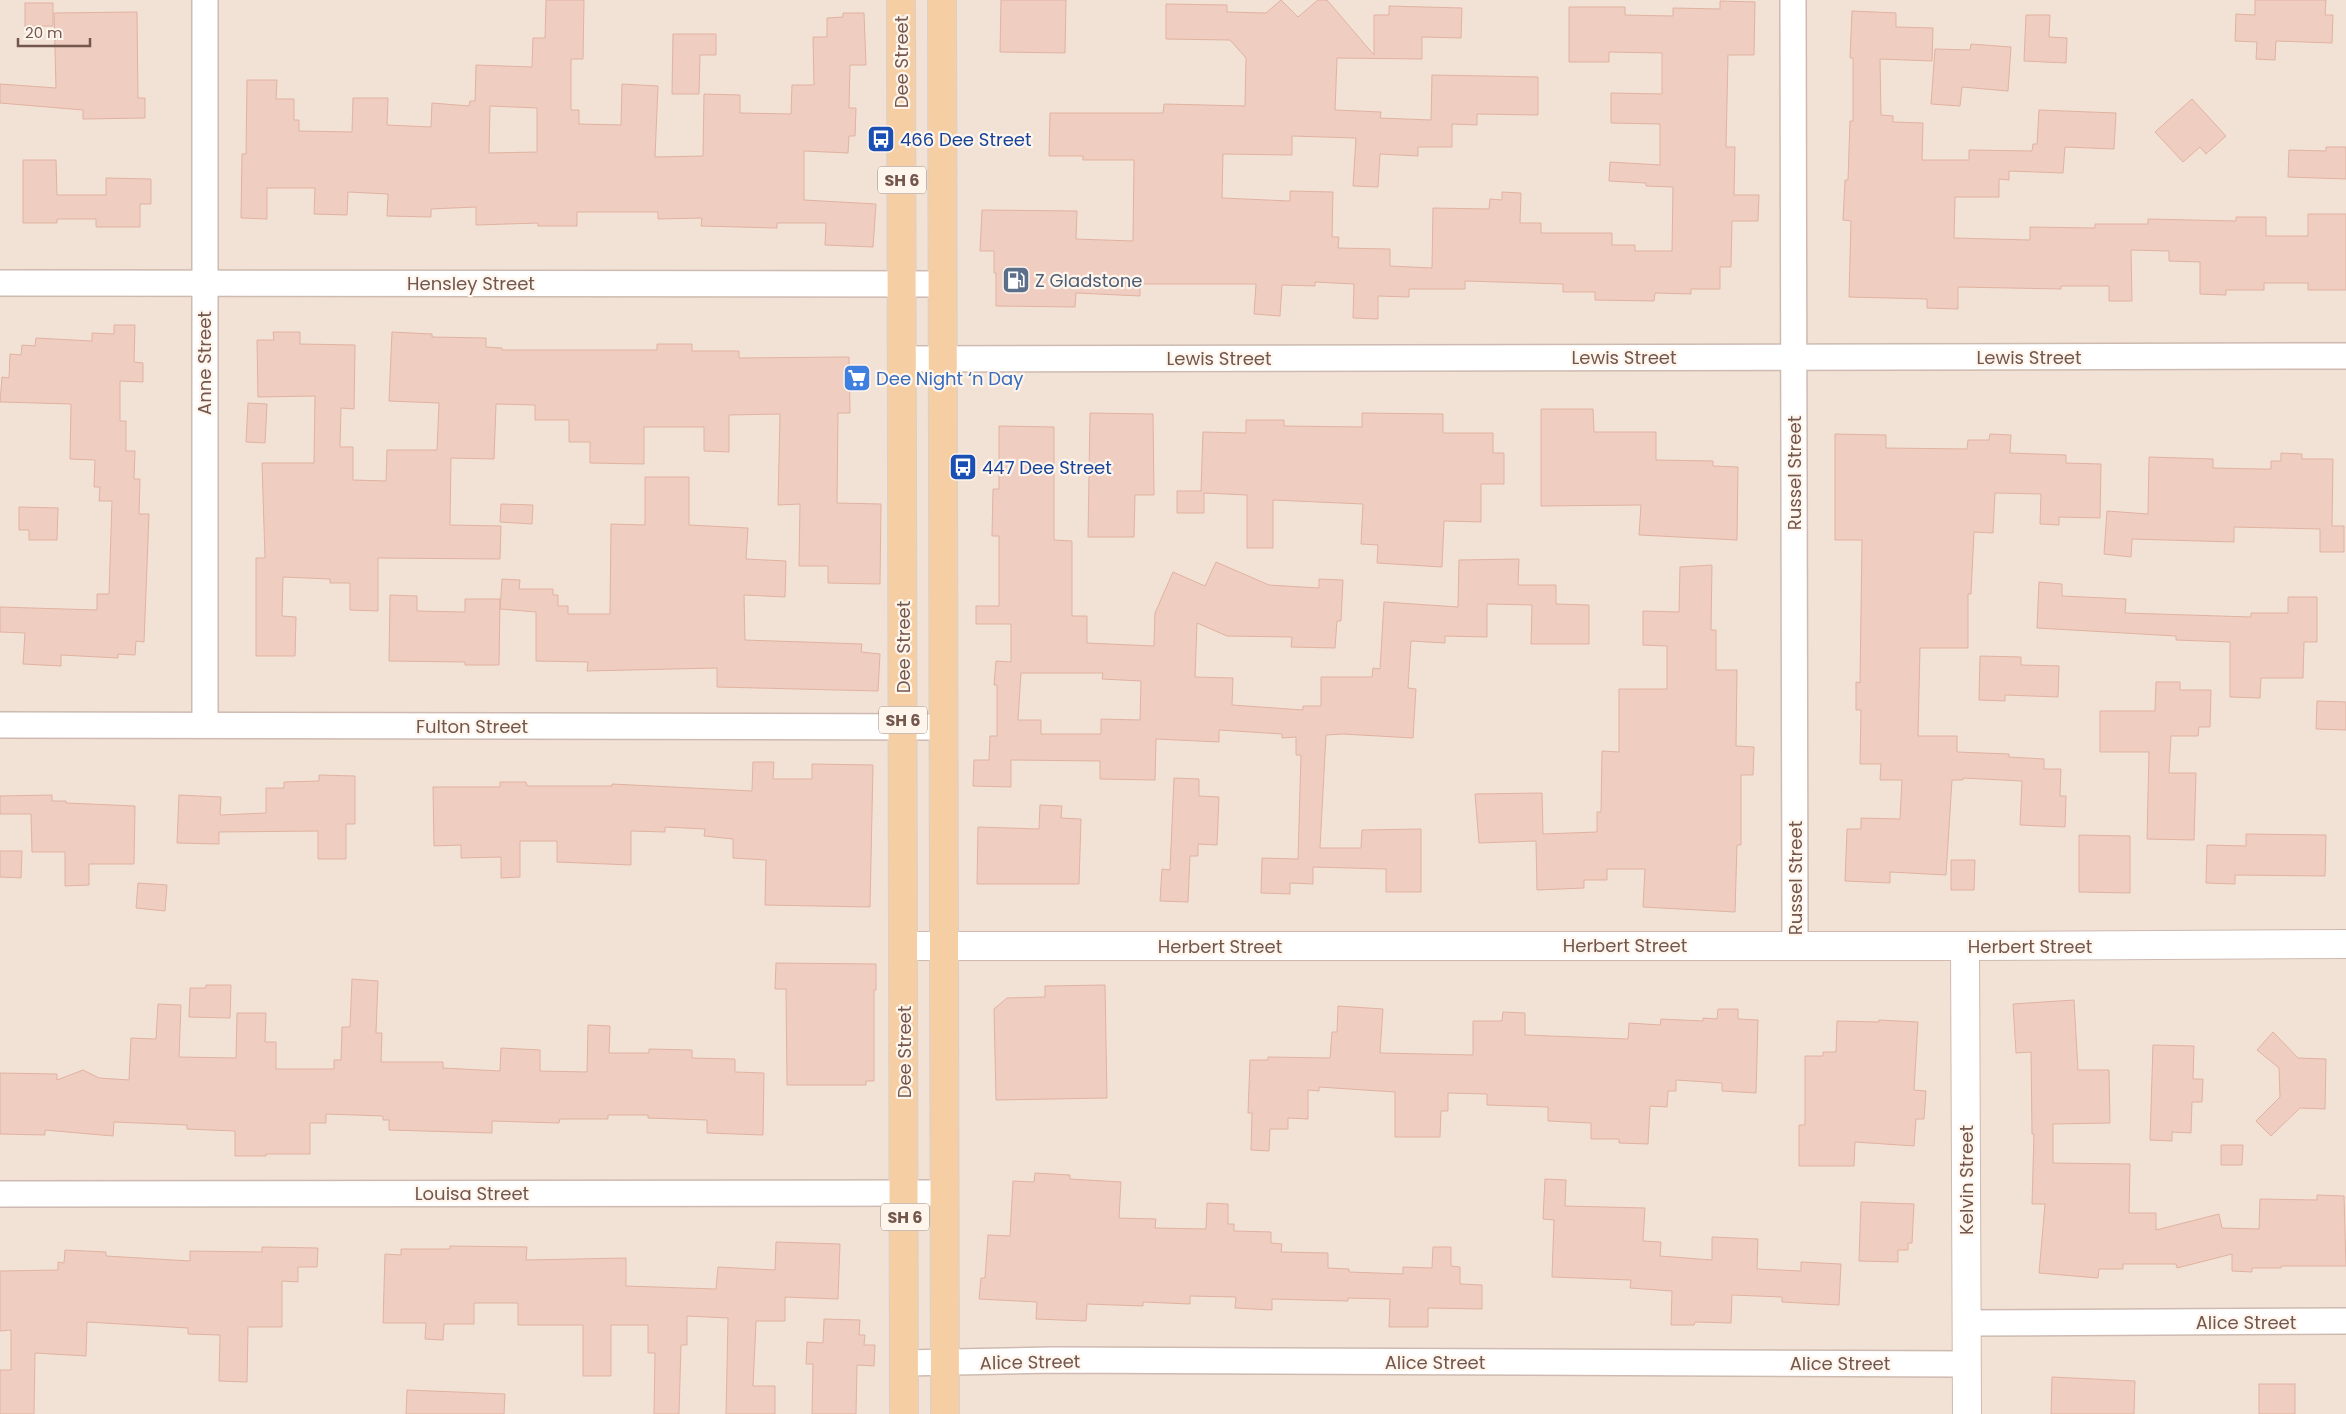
<svg xmlns="http://www.w3.org/2000/svg" width="2346" height="1414" viewBox="0 0 2346 1414" font-family="Poppins,sans-serif">
<style>
.residential{fill:#f2e2d5}
.building{fill:#efcdc0;stroke:#e1b2a1;fill-rule:evenodd}
.lines{fill:none;stroke-linecap:round;stroke-linejoin:round}
.minor-casing{stroke:#cebab0;stroke-width:28}
.tertiary-casing{stroke:#cebab0;stroke-width:30}
.secondary-casing{stroke:#d1b9ae;stroke-width:30}
.primary-casing{stroke:#d8d0cd;stroke-width:30}
.minor{stroke:#fff;stroke-width:25}
.tertiary{stroke:#fff;stroke-width:28}
.secondary{stroke:#fff;stroke-width:28}
.primary{stroke:#f6cea3;stroke-width:28}
.labels{text-anchor:middle;dominant-baseline:central;stroke-width:4.5;stroke-linejoin:round;paint-order:stroke}
.shield{fill:#fef5ed;stroke:#9d867c;stroke-width:1}
.shield-label{font-size:16px;font-weight:bold;fill:#73564c}
.street-label{font-size:18px;fill:#73564c;stroke:#fef5ed}
.transit-label{font-size:18px;fill:#164399;stroke:#fef5ed;text-anchor:start}
.service-label{font-size:18px;fill:#4e5e75;stroke:#fef5ed;text-anchor:start}
.shop-label{font-size:18px;fill:#366cbe;stroke:#fef5ed;text-anchor:start}
</style>
<rect width="100%" height="100%" fill="#fbf1e7"/>
<rect class="residential" x="0" y="0" width="2346" height="1414"/>
<g class="building">
<path d="M546,0H584L583,59H571V110H579V124L621,125L622,84L658,86L655,157L703,156L704,94L740,95V113L791,114L792,85H814L813,37H827V18L843,17V13H864L866,65H850L849,108H856L855,136H849L848,153L804,151V200L876,204L873,247L825,245L826,223H777V228L701,226L702,218L658,219V212H577V226H538V223L476,225V207L431,209V217L387,216L388,194L348,192L347,215L314,214L315,188H267V219L241,218L242,154H246L247,80H277L276,99H294V120H299V131L352,132L353,98H388L387,125L431,127L432,103L469,106L470,101H475L476,65L532,67L533,38H545ZM490,106L537,108V152L489,153Z"/>
<polygon points="1001,0 1066,0 1065,53 1000,52"/>
<polygon points="1281,0 1298,17 1318,0 1327,0 1374,55 1374,15 1389,15 1389,6 1462,8 1461,38 1422,37 1422,59 1337,58 1335,110 1381,112 1380,118 1431,120 1432,75 1538,77 1538,115 1477,114 1477,125 1452,124 1452,147 1418,147 1418,156 1380,154 1378,187 1353,186 1356,138 1292,136 1292,155 1223,154 1222,198 1290,201 1290,191 1333,192 1332,237 1339,237 1338,248 1390,249 1390,266 1432,268 1433,208 1489,209 1490,199 1502,200 1502,192 1521,193 1520,223 1541,223 1541,233 1612,233 1612,245 1635,245 1635,251 1672,251 1673,187 1646,186 1646,183 1609,181 1610,162 1660,165 1660,124 1611,123 1611,93 1662,94 1662,53 1609,52 1609,62 1569,62 1569,7 1625,7 1625,15 1673,16 1673,8 1720,9 1720,1 1755,2 1754,55 1728,55 1726,147 1735,147 1734,195 1759,195 1758,221 1732,221 1731,267 1720,267 1720,289 1691,289 1691,294 1655,293 1654,301 1595,300 1595,292 1563,292 1563,284 1465,281 1465,289 1409,289 1409,297 1378,296 1378,319 1353,318 1354,284 1315,282 1315,286 1282,285 1280,316 1254,314 1256,284 1140,284 1140,296 1076,293 1075,307 996,306 996,273 994,273 994,251 980,251 982,210 1077,211 1076,239 1133,241 1134,160 1083,160 1083,156 1049,156 1050,113 1163,113 1164,104 1245,106 1246,58 1230,40 1166,39 1166,4 1227,5 1227,12 1266,13"/>
<polygon points="2255,0 2326,0 2325,15 2333,15 2332,43 2276,41 2275,60 2256,59 2257,42 2235,41 2236,14 2255,15"/>
<rect x="25" y="3" width="28" height="23"/>
<polygon points="1852,11 1896,13 1896,27 1933,28 1932,61 1880,59 1881,115 1893,116 1893,122 1923,123 1922,160 1969,160 1969,150 2032,151 2033,144 2037,144 2039,110 2116,113 2114,149 2065,147 2063,173 2009,171 2009,180 1999,179 1999,197 1955,197 1954,238 2030,240 2030,227 2095,228 2095,224 2148,224 2148,219 2236,221 2236,217 2266,217 2266,236 2308,236 2308,214 2346,214 2346,290 2308,290 2308,283 2264,283 2264,290 2226,290 2226,295 2200,294 2200,262 2169,261 2169,251 2131,250 2132,301 2109,301 2109,286 2061,286 2061,289 1958,287 1958,309 1927,308 1927,299 1849,297 1851,221 1843,220 1845,180 1848,180 1850,121 1853,121 1853,58 1850,58"/>
<polygon points="137,12 138,98 145,98 145,118 83,119 83,110 0,103 0,84 56,88 54,13"/>
<polygon points="2026,15 2050,15 2049,37 2067,38 2066,63 2024,61"/>
<polygon points="673,34 716,34 716,55 700,55 699,94 672,94"/>
<polygon points="1971,44 2011,47 2008,91 1962,87 1960,106 1931,104 1935,49 1970,50"/>
<polygon points="2192,99 2226,136 2206,154 2200,147 2183,162 2155,132"/>
<polygon points="2326,147 2346,147 2346,179 2288,177 2289,150 2326,151"/>
<polygon points="23,160 56,160 57,195 106,195 106,178 151,179 151,204 140,204 140,227 96,227 96,219 57,219 57,223 23,223"/>
<polygon points="114,325 135,325 134,362 143,363 143,382 120,381 120,421 126,421 126,451 135,451 134,479 140,479 139,514 149,514 144,642 136,641 135,655 118,654 118,658 61,655 61,666 23,664 25,633 0,632 0,607 97,610 97,594 109,594 112,501 99,501 100,487 94,487 95,460 70,459 71,404 0,402 2,377 9,378 10,354 21,355 22,345 35,346 36,338 92,341 92,333 114,334"/>
<polygon points="273,332 300,332 300,344 355,345 354,409 341,408 340,447 353,447 353,480 386,481 387,450 437,450 439,403 389,401 392,332 432,334 432,337 486,338 486,347 502,348 502,350 657,350 657,344 692,344 692,351 739,351 739,358 849,357 850,413 838,413 837,503 881,504 880,584 828,583 828,566 799,566 800,504 778,505 780,414 729,415 729,452 704,451 704,427 644,427 644,464 590,463 590,442 569,442 569,420 535,420 535,405 496,404 494,459 451,458 450,525 501,526 500,559 378,558 378,611 350,610 350,583 330,583 330,579 283,577 282,616 296,617 295,656 256,656 256,558 265,558 262,463 314,463 315,396 258,397 257,340 274,340"/>
<polygon points="248,403 267,404 265,443 246,442"/>
<polygon points="1541,409 1593,409 1594,432 1656,432 1656,460 1713,461 1713,466 1738,467 1737,540 1639,535 1641,505 1541,506"/>
<polygon points="1090,413 1153,414 1154,495 1135,495 1134,537 1088,537"/>
<polygon points="1362,413 1443,414 1443,433 1493,433 1493,453 1504,453 1504,484 1481,484 1481,522 1444,521 1442,567 1377,563 1378,545 1361,544 1363,504 1273,500 1273,548 1247,548 1247,495 1204,493 1204,513 1177,513 1177,491 1201,491 1203,432 1246,433 1246,420 1284,420 1284,426 1362,427"/>
<path d="M999,426L1054,427V540L1072,541V616H1087V643L1154,646L1155,613L1173,572L1205,586L1216,562L1269,585L1319,588V579L1343,580L1341,621H1337L1335,648L1291,647L1292,637L1227,636L1197,623L1195,677L1233,678L1232,705L1303,710V706H1321V677H1372L1373,668L1380,669L1384,602L1458,607L1459,560L1519,559L1518,585H1556V604L1589,605V644H1531L1532,605L1487,604V637L1445,636V643L1411,641L1408,688L1416,689L1413,738L1343,734L1326,735L1320,848H1361L1362,830L1421,829V892H1386V869L1313,867V884L1290,883V894L1261,893L1262,858L1298,859L1301,755H1296V737L1282,738V734L1219,730V742L1156,739L1155,780L1100,779V761L1011,760V787L973,786L974,760H989L990,736H997V685H994L996,661L1011,662V624H976V606H999V536H992L993,489H999ZM1021,673H1103L1102,679L1141,681L1140,720L1101,719V734H1041V720H1018Z"/>
<polygon points="1835,434 1886,435 1886,448 1967,449 1968,440 1989,440 1990,434 2011,435 2010,453 2066,455 2066,463 2101,464 2100,518 2059,517 2059,525 2040,524 2041,494 1995,493 1993,533 1974,532 1971,594 1968,594 1968,648 1920,648 1918,736 1957,736 1957,752 2009,754 2009,757 2044,759 2044,769 2061,769 2060,796 2066,796 2065,827 2020,825 2022,781 1963,778 1963,780 1952,780 1946,875 1890,872 1890,883 1845,881 1847,829 1861,829 1861,818 1900,819 1902,780 1880,780 1881,764 1860,764 1861,710 1856,710 1856,682 1860,683 1862,540 1835,540"/>
<polygon points="2281,453 2302,454 2302,459 2333,459 2332,526 2344,526 2344,552 2320,552 2320,529 2234,527 2234,542 2132,539 2131,557 2104,554 2107,511 2148,514 2149,457 2213,459 2213,468 2260,469 2271,469 2271,461 2281,461"/>
<polygon points="645,477 689,477 689,525 748,528 746,559 786,561 785,597 744,595 745,640 862,644 861,652 880,654 878,691 717,687 717,668 587,671 588,662 536,661 536,612 500,609 502,579 520,580 519,589 553,589 553,595 558,595 558,606 568,606 568,614 610,614 611,524 645,525"/>
<polygon points="501,504 533,505 532,524 500,522"/>
<polygon points="19,507 58,508 57,540 29,540 29,530 19,530"/>
<polygon points="1712,565 1711,630 1716,630 1716,670 1737,670 1736,746 1754,747 1753,775 1741,775 1741,845 1737,845 1735,912 1643,907 1645,869 1607,869 1607,880 1584,880 1584,888 1537,890 1536,841 1479,843 1475,794 1542,793 1543,834 1597,832 1597,812 1601,812 1602,751 1619,752 1619,689 1667,689 1667,646 1643,645 1643,611 1679,612 1680,567"/>
<polygon points="2039,582 2062,584 2062,596 2126,599 2125,613 2251,617 2251,613 2288,613 2288,597 2317,597 2317,642 2304,642 2303,678 2261,678 2260,698 2230,697 2230,642 2176,640 2176,636 2037,628"/>
<polygon points="390,595 417,596 417,611 465,612 465,599 500,599 499,665 465,665 465,662 389,661"/>
<polygon points="1980,656 2021,657 2021,665 2059,666 2058,697 2005,695 2005,701 1979,700"/>
<polygon points="2156,682 2180,682 2180,690 2211,690 2210,727 2199,727 2198,736 2171,736 2169,773 2196,773 2194,840 2147,839 2149,752 2100,752 2100,711 2155,711"/>
<polygon points="2317,701 2346,702 2346,730 2316,729"/>
<polygon points="753,762 774,762 773,779 812,779 812,764 873,765 870,907 765,905 766,860 733,858 733,839 704,836 705,829 665,827 665,832 631,831 631,865 557,862 557,841 520,841 520,877 501,878 501,857 461,858 461,845 434,846 433,787 500,787 500,782 526,782 527,786 612,786 612,784 752,791"/>
<polygon points="319,775 355,776 355,824 346,824 346,859 318,859 318,831 219,832 219,844 177,843 179,795 221,797 220,815 266,813 266,788 284,788 284,782 319,781"/>
<polygon points="1174,778 1199,779 1199,796 1219,797 1217,845 1198,844 1198,856 1190,856 1188,902 1160,901 1162,869 1170,870"/>
<polygon points="52,795 52,801 66,801 66,803 135,806 134,864 89,864 89,885 65,886 65,852 32,852 31,814 0,814 0,796"/>
<polygon points="1040,805 1062,806 1061,818 1081,819 1079,884 977,884 978,827 1039,829"/>
<polygon points="2246,834 2326,835 2325,876 2235,875 2235,884 2206,883 2207,845 2246,846"/>
<polygon points="2079,835 2130,836 2130,893 2079,892"/>
<polygon points="0,851 22,851 21,878 0,877"/>
<polygon points="1951,860 1975,860 1974,890 1951,890"/>
<polygon points="138,883 167,885 165,911 136,908"/>
<polygon points="776,963 876,964 876,990 874,990 874,1081 866,1081 866,1085 787,1085 786,989 775,989"/>
<polygon points="352,979 378,981 376,1033 382,1033 381,1062 443,1062 443,1068 500,1071 501,1048 540,1050 540,1071 587,1072 588,1025 610,1026 609,1053 649,1053 649,1049 692,1050 692,1058 735,1059 735,1072 764,1073 763,1135 707,1133 707,1120 648,1118 648,1115 608,1115 608,1119 560,1119 559,1123 492,1121 492,1133 389,1130 389,1120 383,1120 383,1116 326,1114 326,1123 310,1123 310,1154 266,1154 266,1156 235,1156 235,1131 187,1129 187,1125 114,1122 113,1136 45,1130 45,1135 0,1134 0,1073 57,1074 57,1080 83,1070 99,1078 129,1080 131,1038 156,1039 158,1004 181,1005 179,1057 236,1058 237,1013 266,1013 265,1042 276,1042 276,1069 334,1069 334,1060 341,1060 342,1027 350,1027"/>
<polygon points="206,985 231,985 230,1018 189,1017 190,988 206,988"/>
<polygon points="1105,985 1107,1098 996,1100 994,1009 1007,998 1045,997 1045,986"/>
<polygon points="2074,1000 2078,1070 2109,1070 2110,1123 2053,1124 2053,1163 2130,1164 2129,1213 2156,1213 2156,1230 2219,1214 2222,1228 2259,1229 2260,1199 2317,1200 2317,1195 2344,1196 2346,1266 2281,1266 2281,1268 2252,1268 2252,1272 2232,1271 2232,1254 2177,1268 2176,1264 2123,1264 2123,1269 2099,1269 2098,1278 2039,1273 2045,1204 2032,1204 2034,1134 2032,1134 2031,1052 2016,1053 2013,1004"/>
<polygon points="1338,1006 1383,1009 1380,1053 1473,1055 1473,1021 1502,1021 1503,1012 1525,1013 1525,1035 1628,1039 1629,1023 1660,1025 1661,1019 1703,1021 1703,1018 1717,1019 1718,1009 1738,1009 1738,1019 1758,1020 1756,1093 1722,1091 1722,1083 1676,1080 1676,1091 1668,1091 1667,1107 1650,1106 1648,1144 1619,1143 1619,1139 1591,1139 1591,1123 1548,1121 1548,1107 1487,1105 1487,1094 1448,1093 1448,1111 1441,1111 1440,1137 1395,1137 1395,1092 1319,1087 1319,1091 1308,1090 1308,1119 1288,1118 1288,1129 1270,1129 1269,1151 1251,1150 1252,1113 1248,1113 1250,1060 1268,1060 1268,1057 1330,1058 1332,1032 1337,1032"/>
<polygon points="1879,1020 1918,1022 1914,1090 1926,1091 1924,1119 1916,1119 1914,1146 1855,1142 1854,1166 1799,1166 1799,1125 1805,1125 1805,1056 1823,1056 1823,1052 1836,1052 1837,1021 1879,1022"/>
<polygon points="2273,1032 2298,1058 2326,1059 2325,1109 2300,1108 2271,1136 2256,1121 2280,1097 2279,1068 2257,1050"/>
<polygon points="2153,1045 2194,1046 2193,1079 2203,1079 2202,1102 2192,1102 2191,1133 2172,1132 2172,1141 2150,1140"/>
<polygon points="2221,1145 2243,1145 2242,1165 2221,1165"/>
<polygon points="1035,1173 1070,1175 1070,1179 1121,1182 1119,1218 1156,1219 1155,1228 1206,1229 1207,1203 1228,1204 1228,1224 1234,1224 1234,1231 1271,1232 1271,1243 1282,1244 1281,1252 1328,1253 1328,1268 1349,1269 1349,1272 1403,1274 1403,1267 1432,1268 1433,1247 1451,1247 1451,1266 1460,1267 1460,1284 1482,1285 1482,1309 1428,1308 1428,1327 1389,1327 1390,1299 1348,1298 1348,1301 1272,1299 1272,1310 1235,1308 1236,1297 1190,1296 1190,1304 1143,1302 1143,1306 1087,1304 1086,1321 1036,1319 1037,1302 979,1299 981,1278 985,1278 988,1235 1010,1236 1013,1181 1034,1182"/>
<polygon points="1545,1179 1566,1180 1565,1206 1645,1208 1643,1241 1661,1242 1660,1256 1712,1260 1712,1237 1758,1239 1757,1269 1801,1271 1801,1262 1841,1264 1839,1305 1782,1302 1782,1297 1732,1295 1731,1323 1695,1322 1694,1325 1671,1325 1672,1291 1630,1288 1631,1280 1552,1277 1554,1220 1543,1219"/>
<polygon points="1861,1202 1914,1204 1912,1243 1908,1243 1908,1250 1898,1250 1898,1262 1859,1261"/>
<polygon points="776,1242 840,1244 838,1299 785,1297 785,1321 756,1321 753,1386 775,1386 775,1414 726,1414 728,1318 687,1316 687,1345 681,1345 679,1414 654,1414 655,1353 648,1353 648,1325 611,1325 611,1376 583,1376 583,1325 518,1325 518,1303 474,1303 474,1324 444,1324 443,1340 425,1339 426,1323 383,1323 385,1254 401,1255 401,1249 450,1249 450,1246 527,1247 526,1260 626,1258 626,1286 716,1289 718,1267 775,1270"/>
<polygon points="262,1247 318,1248 317,1267 298,1267 298,1282 282,1281 282,1327 248,1327 247,1382 219,1381 220,1335 188,1334 188,1328 87,1322 86,1356 35,1353 34,1414 0,1414 0,1370 11,1370 11,1330 0,1331 0,1271 58,1270 58,1262 64,1263 65,1250 106,1252 106,1256 190,1261 190,1251 262,1252"/>
<polygon points="824,1319 860,1320 859,1335 865,1335 864,1345 875,1345 874,1366 857,1365 856,1414 812,1414 813,1364 806,1364 807,1342 823,1343"/>
<polygon points="2052,1377 2135,1381 2134,1414 2051,1414"/>
<rect x="2259" y="1384" width="36" height="30"/>
<polygon points="407,1390 505,1394 504,1414 406,1414"/>
</g>
<g class="lines">
<g class="minor-casing">
<g id="minor">
<polyline points="205,0 205,725"/>
<polyline points="1793,0 1795,946"/>
<polyline points="0,283 943,284"/>
<polyline points="902,359 2346,356"/>
<polyline points="0,725 944,727"/>
<polyline points="0,1194 944,1193"/>
<polyline points="1966,1323 2346,1321"/>
<polyline points="904,1363 1052,1360 1967,1364"/>
</g>
</g>
<g class="tertiary-casing">
<polyline id="tertiary" points="1965,946 2346,944"/>
</g>
<g class="secondary-casing">
<polyline id="secondary" points="903,946 1965,946 1967,1414"/>
</g>
<g class="primary-casing">
<g id="primary">
<polyline points="901,0 904,1414"/>
<polyline points="942,0 945,1414"/>
</g>
</g>
<use href="#minor" class="minor"/>
<use href="#tertiary" class="tertiary"/>
<use href="#secondary" class="secondary"/>
<use href="#primary" class="primary"/>
</g>
<defs>
<g id="bus-square" transform="scale(1.4375)"><rect x="-9" y="-9" width="18" height="18" rx="4" fill="#1a4fb4" stroke="#fef5ed"/><path d="M-5-6H5V4H4V6H2V4H-2V6H-4V4H-5ZM-3.5-4V0h7V-4ZM-3.5 1.2v1.5H-2V1.2ZM2 1.2v1.5H3.5V1.2Z" fill="#fff"/></g>
<g id="fuel-square" transform="scale(1.4375)"><rect x="-9" y="-9" width="18" height="18" rx="4" fill="#5c6f8a" stroke="#fef5ed"/><path d="M-5.5-6h7V0h2V4h1.3V-2.5L3-4.5l.8-.8L6-3V5H2.5V1h-1V6h-7ZM-4.2-4.7v3.2H.2V-4.7Z" fill="#fff"/></g>
<g id="supermarket-square" transform="scale(1.4375)"><rect x="-9" y="-9" width="18" height="18" rx="4" fill="#3f7fe0" stroke="#fef5ed"/><path d="M-6-5.5h2.5l.6 2H6L4.5 2H-2.5L-4.4-4H-6ZM-1.5 3.2a1.3 1.3 0 1 0 .1 0ZM3 3.2a1.3 1.3 0 1 0 .1 0Z" fill="#fff"/></g>
</defs>
<g fill-rule="evenodd">
<use href="#bus-square" x="881" y="139"/>
<use href="#fuel-square" x="1016" y="280"/>
<use href="#supermarket-square" x="857" y="378"/>
<use href="#bus-square" x="963" y="467"/>
</g>
<g class="labels">
<g class="shield">
<rect x="878" y="166.5" width="48" height="27" rx="4"/>
<rect x="879" y="706.5" width="48" height="27" rx="4"/>
<rect x="881" y="1203.5" width="48" height="27" rx="4"/>
</g>
<g class="shield-label">
<text x="902" y="180">SH 6</text>
<text x="903" y="720">SH 6</text>
<text x="905" y="1217">SH 6</text>
</g>
<g class="street-label">
<text transform="translate(901 62) rotate(-90)">Dee Street</text>
<text x="471" y="283">Hensley Street</text>
<text x="1624" y="357">Lewis Street</text>
<text x="2029" y="357">Lewis Street</text>
<text x="1219" y="358">Lewis Street</text>
<text transform="translate(204 363) rotate(-90)">Anne Street</text>
<text transform="translate(1794 473) rotate(-90)">Russel Street</text>
<text transform="translate(903 647) rotate(-90)">Dee Street</text>
<text x="472" y="726">Fulton Street</text>
<text transform="translate(1795 878) rotate(-90)">Russel Street</text>
<text x="1625" y="945">Herbert Street</text>
<text x="1220" y="946">Herbert Street</text>
<text x="2030" y="946">Herbert Street</text>
<text transform="translate(904 1052) rotate(-90)">Dee Street</text>
<text transform="translate(1966 1180) rotate(-90)">Kelvin Street</text>
<text x="472" y="1193">Louisa Street</text>
<text x="2246" y="1322">Alice Street</text>
<text transform="translate(1030 1362) rotate(-1)">Alice Street</text>
<text x="1435" y="1362">Alice Street</text>
<text x="1840" y="1363">Alice Street</text>
</g>
<g class="transit-label">
<text x="900" y="139">466 Dee Street</text>
<text x="982" y="467">447 Dee Street</text>
</g>
<g class="service-label">
<text x="1035" y="280">Z Gladstone</text>
</g>
<g class="shop-label">
<text x="876" y="378">Dee Night ‘n Day</text>
</g>
</g>
<path d="M18 38v8h72v-8" fill="none" stroke="#73564c" stroke-width="2.5"/>
<text x="25" y="38" font-size="15" fill="#73564c" stroke="#fef5ed" stroke-width="4" paint-order="stroke">20 m</text>
</svg>
